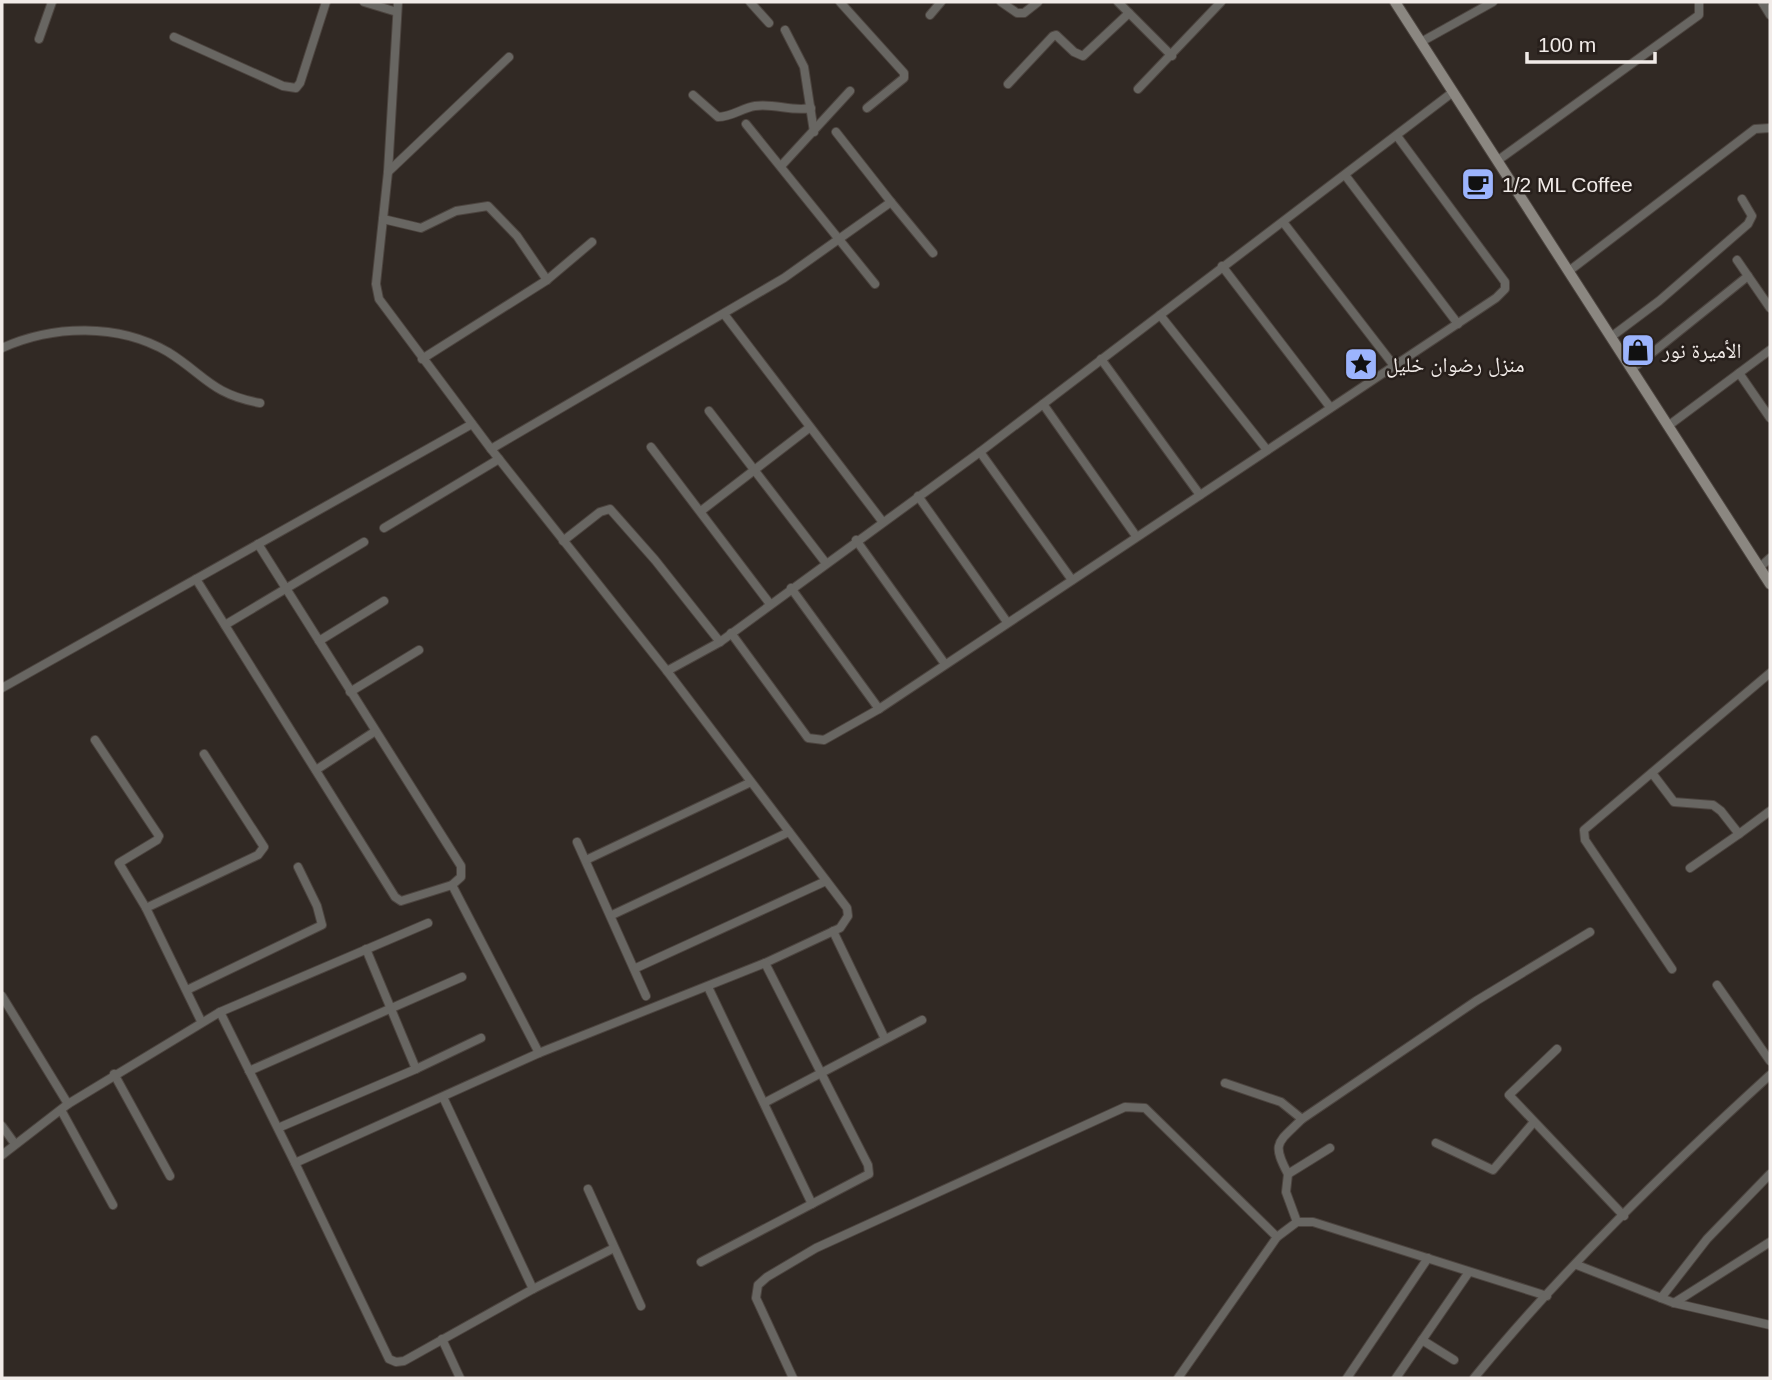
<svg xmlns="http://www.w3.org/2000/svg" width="1772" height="1380" viewBox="0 0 1772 1380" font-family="Helvetica,'Noto Naskh Arabic',sans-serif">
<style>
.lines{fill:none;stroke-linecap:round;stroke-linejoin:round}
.minor-casing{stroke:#4c443f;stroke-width:10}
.secondary-casing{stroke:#4c443f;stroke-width:12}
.minor{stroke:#686662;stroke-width:8}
.secondary{stroke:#8b8781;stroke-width:10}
.labels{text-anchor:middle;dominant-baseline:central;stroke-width:5;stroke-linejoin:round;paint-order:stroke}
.poi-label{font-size:21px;fill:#f1ebe8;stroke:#271f1b;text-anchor:start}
</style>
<rect width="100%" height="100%" fill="#312924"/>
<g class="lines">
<g class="minor-casing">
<g id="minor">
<polyline points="364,2 397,12"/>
<polyline points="398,2 388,172 376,284 379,299 491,449 667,671 720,642 980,452 1453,92"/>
<polyline points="750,2 769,23"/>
<polyline points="840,2 904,73 904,78 867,108"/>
<polyline points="1001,2 1017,13 1024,13 1038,2"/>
<polyline points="1118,2 1172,56"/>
<polyline points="1762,2 1770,15"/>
<polyline points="930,15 941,2"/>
<polyline points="785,30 804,67 814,132"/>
<polyline points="174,37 283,86 296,88 300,83 326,2"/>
<polyline points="39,39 52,2"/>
<polyline points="1421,42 1493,2"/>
<polyline points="1008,84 1053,36 1056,35 1074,52 1083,56 1129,13"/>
<polyline points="1138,89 1221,2"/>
<path d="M693,95L718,117C732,117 742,108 755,106C775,103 792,112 811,108"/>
<polyline points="746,124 875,284"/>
<polyline points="1497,161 1699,15 1699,2"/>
<polyline points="781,166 850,91"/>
<polyline points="388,172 509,57"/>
<polyline points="1345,175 1458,324"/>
<polyline points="891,202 933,253"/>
<polyline points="383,219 421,228 456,211 488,206 517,236 547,280"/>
<polyline points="1283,222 1395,367"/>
<polyline points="1737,260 1770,308"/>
<polyline points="1222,266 1330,407"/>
<polyline points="1569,271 1755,129 1770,128"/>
<polyline points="724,314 882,521"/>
<polyline points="1160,315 1267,450"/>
<polyline points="1611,337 1659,301 1748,224 1752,216 1742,199"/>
<path d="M2,348C53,325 118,323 168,352C205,375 211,394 260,403"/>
<polyline points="422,359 547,280 592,242"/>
<polyline points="1101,359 1200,495"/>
<polyline points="1632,369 1748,276"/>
<polyline points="1739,373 1770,418"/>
<polyline points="1043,404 1136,536"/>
<polyline points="709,411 825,562"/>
<polyline points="1668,426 1770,350"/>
<polyline points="651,447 770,604"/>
<polyline points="491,449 784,278 891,202 836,132"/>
<polyline points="980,452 1072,580"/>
<polyline points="918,496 1007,622"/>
<polyline points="701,511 809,428"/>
<polyline points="384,528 499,459"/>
<polyline points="856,540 945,664"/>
<polyline points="563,541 600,512 610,509 655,560 720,642"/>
<polyline points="258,544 461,866 461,877 452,885 539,1053"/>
<polyline points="1759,568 1770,558"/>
<polyline points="196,579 395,897 401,901 452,885"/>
<polyline points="791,588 879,709"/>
<polyline points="225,625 364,542"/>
<polyline points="731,633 808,738 824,740 879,709 1496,298 1505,289 1505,282 1397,136"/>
<polyline points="319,641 384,601"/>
<polyline points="2,688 472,424"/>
<polyline points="350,692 419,650"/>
<polyline points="95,740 159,836 157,840 119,863 146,908"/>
<polyline points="316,770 374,732"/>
<polyline points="1652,773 1674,802 1713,805 1721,811 1739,834 1770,811"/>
<polyline points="577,842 646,996"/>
<polyline points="586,860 749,783"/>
<polyline points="1690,868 1739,834"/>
<polyline points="612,915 789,832"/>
<polyline points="833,931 885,1039"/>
<polyline points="636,968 826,881"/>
<polyline points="1672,969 1585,840 1584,830 1770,673"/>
<polyline points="1717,985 1770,1061"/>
<polyline points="708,987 812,1204"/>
<polyline points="187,990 322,925 317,906 298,867"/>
<polyline points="2,996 68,1104"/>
<polyline points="220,1012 428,923"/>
<polyline points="201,1021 146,908 258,855 264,847 204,754"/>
<polyline points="1557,1049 1509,1095 1624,1216"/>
<polyline points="416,1069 481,1038"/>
<polyline points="249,1071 462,977"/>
<polyline points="114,1074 170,1176"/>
<polyline points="1225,1083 1281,1102 1302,1119"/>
<polyline points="764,1103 922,1020"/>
<polyline points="61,1110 113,1205"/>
<polyline points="2,1126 15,1144"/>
<polyline points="278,1128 416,1069 366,949"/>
<polyline points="1436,1143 1493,1170 1533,1123"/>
<polyline points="2,1155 68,1104 220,1012 295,1163 539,1053 765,963 840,928 848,916 847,908 667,671"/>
<polyline points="295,1163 389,1359 396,1362 404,1361 533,1289 443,1097"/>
<path d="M1288,1174C1271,1142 1278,1143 1302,1119L1476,1001L1590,932"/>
<polyline points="588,1189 641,1306"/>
<polyline points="1297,1222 1286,1192 1288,1174 1330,1148"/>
<polyline points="701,1262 869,1174 868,1165 765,963"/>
<polyline points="1577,1265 1674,1303 1770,1325"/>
<polyline points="533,1289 614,1248"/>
<polyline points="1661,1298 1707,1239 1770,1174"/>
<polyline points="1674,1303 1770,1242"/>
<polyline points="442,1339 460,1378"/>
<polyline points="1422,1340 1454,1360"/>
<polyline points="793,1378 756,1298 758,1285 767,1277 816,1248 1125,1107 1145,1108 1277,1237"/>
<polyline points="1178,1378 1277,1237 1297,1222 1313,1222 1547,1296"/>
<polyline points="1347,1378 1428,1258"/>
<polyline points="1396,1378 1469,1272"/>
<path d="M1474,1378C1563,1269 1666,1170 1770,1075"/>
</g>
</g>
<g class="secondary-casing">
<polyline id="secondary" points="1395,2 1770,584"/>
</g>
<use href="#minor" class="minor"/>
<use href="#secondary" class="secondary"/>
</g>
<defs>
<g id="cafe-square" transform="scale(1.75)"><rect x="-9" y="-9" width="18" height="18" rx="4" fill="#9cb4fd" stroke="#271f1b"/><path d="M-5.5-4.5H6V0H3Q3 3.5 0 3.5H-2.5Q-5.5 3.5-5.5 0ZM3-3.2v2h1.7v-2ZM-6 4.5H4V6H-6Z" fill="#111"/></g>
<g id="shop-square" transform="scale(1.75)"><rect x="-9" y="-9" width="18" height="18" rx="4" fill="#9cb4fd" stroke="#271f1b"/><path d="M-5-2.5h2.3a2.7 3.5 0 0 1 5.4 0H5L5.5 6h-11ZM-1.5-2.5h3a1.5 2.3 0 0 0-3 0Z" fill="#111"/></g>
<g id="sight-square" transform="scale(1.75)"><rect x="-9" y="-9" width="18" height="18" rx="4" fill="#9cb4fd" stroke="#271f1b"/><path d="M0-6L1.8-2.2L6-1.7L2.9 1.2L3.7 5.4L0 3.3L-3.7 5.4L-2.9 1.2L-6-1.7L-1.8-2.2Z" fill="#111"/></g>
</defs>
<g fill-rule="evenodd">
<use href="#cafe-square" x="1478" y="184"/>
<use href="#shop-square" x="1638" y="350"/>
<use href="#sight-square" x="1361" y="364"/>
</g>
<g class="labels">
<g class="poi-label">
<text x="1502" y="184">1/2 ML Coffee</text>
<text x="1662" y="350">الأميرة نور</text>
<text x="1386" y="364">منزل رضوان خليل</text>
</g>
</g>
<rect width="1772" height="1380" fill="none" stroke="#f1ebe8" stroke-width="7"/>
<path d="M1527 52v10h128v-10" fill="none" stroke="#f1ebe8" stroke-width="3.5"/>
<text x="1538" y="52" font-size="21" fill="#f1ebe8" stroke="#271f1b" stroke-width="5" paint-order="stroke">100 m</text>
</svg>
